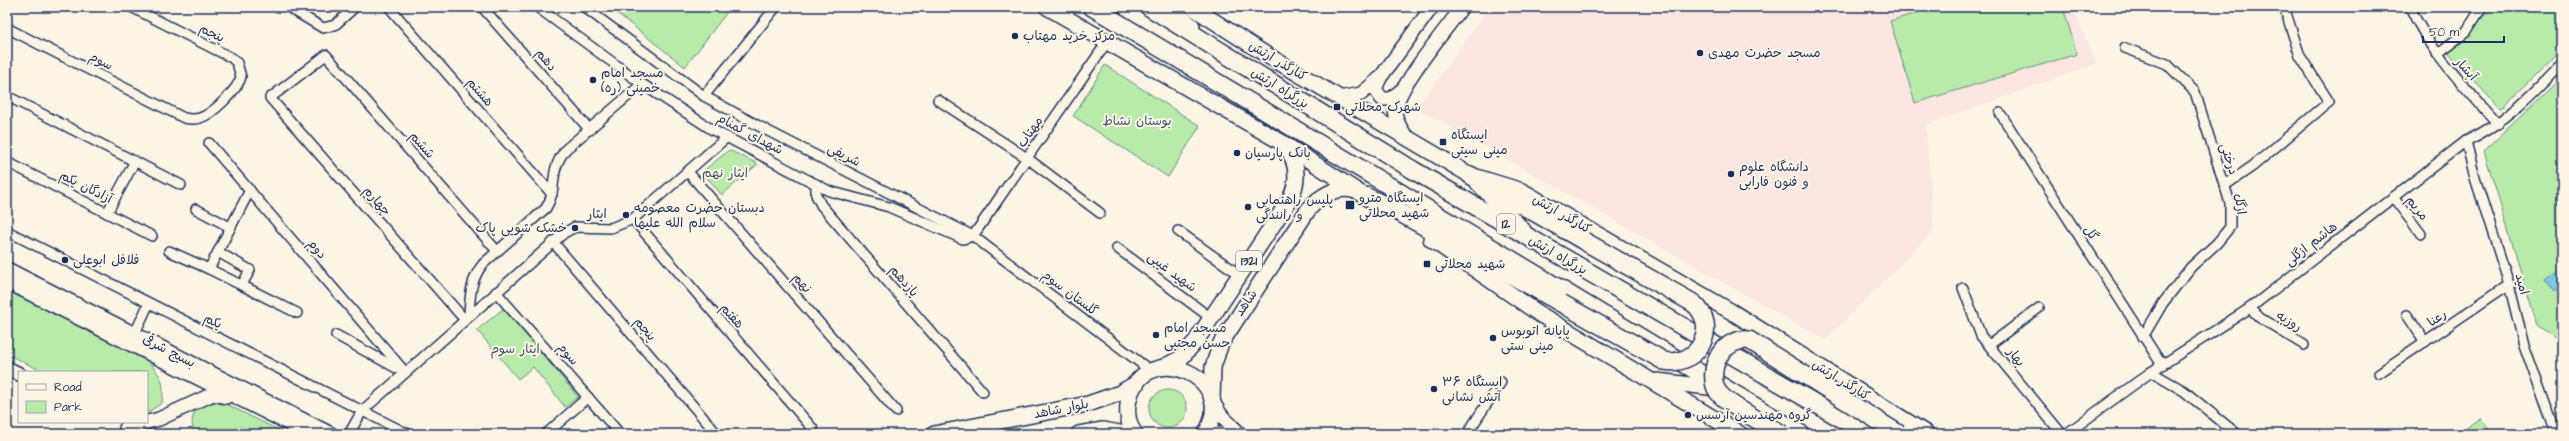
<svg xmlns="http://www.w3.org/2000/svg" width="2569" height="441" viewBox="0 0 2569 441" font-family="'Architects Daughter','Playpen Sans Arabic',sans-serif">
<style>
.built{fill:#fbe6e2}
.green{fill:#b8eaaa;stroke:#6a8c84}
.water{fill:#82c7e3;stroke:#598aae}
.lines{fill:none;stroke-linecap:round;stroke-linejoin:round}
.street-casing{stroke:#1b2f5e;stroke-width:12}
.secondary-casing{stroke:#1b2f5e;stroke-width:16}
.primary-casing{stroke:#1b2f5e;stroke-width:18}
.highway-casing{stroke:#1b2f5e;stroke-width:20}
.street{stroke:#fcf5e5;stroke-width:9}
.secondary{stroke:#fcf5e5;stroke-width:13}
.primary{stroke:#fcf5e5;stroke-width:15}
.highway{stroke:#fcf5e5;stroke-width:17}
.highway-bridge-casing{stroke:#1b2f5e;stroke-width:20;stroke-linecap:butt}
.highway-bridge{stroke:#fcf5e5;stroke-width:17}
.poi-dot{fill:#1b2f5e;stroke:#fcf5e5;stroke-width:1.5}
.labels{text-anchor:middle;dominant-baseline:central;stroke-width:4;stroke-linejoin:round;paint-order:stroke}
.shield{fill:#fcf5e5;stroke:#5e6a86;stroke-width:1}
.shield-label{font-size:12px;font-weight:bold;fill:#1b2f5e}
.street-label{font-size:13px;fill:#1b2f5e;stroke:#fcf5e5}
.poi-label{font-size:13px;fill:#1b2f5e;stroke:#fcf5e5;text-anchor:start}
.park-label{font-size:13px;fill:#3a546d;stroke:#fcf5e5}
</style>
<rect width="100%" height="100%" fill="#fcf5e5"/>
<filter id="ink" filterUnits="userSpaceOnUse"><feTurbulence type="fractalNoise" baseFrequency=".025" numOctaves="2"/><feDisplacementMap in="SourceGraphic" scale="8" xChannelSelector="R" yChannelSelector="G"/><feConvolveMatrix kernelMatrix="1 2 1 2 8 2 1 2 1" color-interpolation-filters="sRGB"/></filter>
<g filter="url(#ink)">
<polygon class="built" points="1490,7 2072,7 2096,64 1926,125 1934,231 1825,340 1417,108"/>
<g class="green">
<polygon points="609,7 731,7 685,67"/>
<polygon points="1935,7 2063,7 2077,54 1915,103 1890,21"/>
<polygon points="2493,7 2562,7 2562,49 2500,109 2448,52"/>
<polygon points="1105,65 1200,126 1168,177 1073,116"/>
<polygon points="2562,77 2562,343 2537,325 2484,151"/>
<polygon points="729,150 758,164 722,195 702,172"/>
<path d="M7,290L145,358C161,376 165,378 162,403L147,413V372H44L7,354Z"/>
<polygon points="504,308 578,397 565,407 533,367 518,379 477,330"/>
<circle cx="1168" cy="409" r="19"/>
<path d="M210,402L224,403L286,434H195C190,424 192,417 197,407Z"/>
<polygon points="2481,418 2492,434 2458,434"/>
</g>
<polygon class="water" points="2562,268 2562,285 2553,292 2545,281"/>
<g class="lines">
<g class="street-casing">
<g id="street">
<polyline points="288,7 323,28 335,25 355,7"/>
<polyline points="389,7 552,194"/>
<polyline points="482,7 590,130"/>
<polyline points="537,7 642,84 711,129 829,191 889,207 963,239 973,236"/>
<polyline points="584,7 704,96 768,131 973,236 1151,371"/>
<path d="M2410,7C2431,53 2465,87 2498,124"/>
<path d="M7,28L184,118C189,119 194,120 200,118C213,114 238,89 241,77L237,63L232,58L131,7"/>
<polyline points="2125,48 2167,64 2195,92 2230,203 2230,227 2217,243 2191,267 2163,303 2143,337"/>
<polyline points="2437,54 2466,32 2482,7"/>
<polyline points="7,96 181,185"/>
<polyline points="704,96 776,7"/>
<polyline points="938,100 1027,158 1100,213"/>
<polyline points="2000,113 2162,365"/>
<polyline points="2466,141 2475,178 2509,284 2524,345 2556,434"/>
<polyline points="209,143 405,372"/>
<polyline points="7,162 152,236"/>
<polyline points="688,172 896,411"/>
<polyline points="816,184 816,195 821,205 983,392"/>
<polyline points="2224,186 2253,166 2329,102 2300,56 2284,7"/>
<polyline points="2393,197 2421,234"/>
<polyline points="196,209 230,227"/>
<polyline points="107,213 135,161"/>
<polyline points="633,219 813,429"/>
<polyline points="7,231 408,434"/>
<polyline points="1178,231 1240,275"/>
<polyline points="973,236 1107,42"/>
<polyline points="553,242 717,434"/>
<polyline points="1117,248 1211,318"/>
<polyline points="169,251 209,269 250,190"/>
<polyline points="218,252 250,270 242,285"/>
<polyline points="209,269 297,313"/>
<polyline points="1963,288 1981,336 2062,434"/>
<polyline points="496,292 620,434"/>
<polyline points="2250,308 2260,318 2304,345"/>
<polyline points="2407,315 2425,342"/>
<path d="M469,316C470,297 470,280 483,264L546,208C559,187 547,173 566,149L642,84"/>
<polyline points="465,320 270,98 326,55 497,251"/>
<polyline points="135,333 149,303"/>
<polyline points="336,335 400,370"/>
<polyline points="1989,345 2039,308"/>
<polyline points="2151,372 2184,391 2237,434"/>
<polyline points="2379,373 2509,284"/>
<polyline points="349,434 362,411 564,233 575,227 611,228 633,219 727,137"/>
<polyline points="546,434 588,397"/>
<polyline points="1467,434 1501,382"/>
<path d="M2066,434L2151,372L2250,308L2466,141C2505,123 2533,94 2562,63"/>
</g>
</g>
<g class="secondary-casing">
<g id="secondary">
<polyline points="1380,78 1375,89 1382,99 1391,99 1403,89"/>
<polyline points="1339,98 1361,94 1380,78 1432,7"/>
<path d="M1407,138C1401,128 1393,119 1396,107C1401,82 1446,30 1462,7"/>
<polyline points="7,269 331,434"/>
<polyline points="7,282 309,434"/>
<polyline points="7,368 19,374"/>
<polyline points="1212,400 1221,415 1240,434"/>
<polyline points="126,428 159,419 213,394 226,397"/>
<polyline points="1209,434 1223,434"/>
</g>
</g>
<g class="primary-casing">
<g id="primary">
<polyline points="1047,7 1281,142 1374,202"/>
<polyline points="1168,7 1192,26"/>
<polyline points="1192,7 1265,54 1470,175 1522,191 1732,312 1927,434"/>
<polyline points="1478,183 1523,230"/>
<polyline points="1431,239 1541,315 1740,434"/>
<path d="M1164,367L1181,358L1196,341L1290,199C1299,181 1298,163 1286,146"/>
<polyline points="1657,381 1725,389"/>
<path d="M1212,400L1213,367L1221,343L1308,210C1320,196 1337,185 1356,191"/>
<polyline points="934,434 1088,404 1120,393 1137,383"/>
<polyline points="1079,434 1103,430 1125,434"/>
<path d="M1135,434C1128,424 1126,411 1129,399C1144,337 1242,376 1205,434"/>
</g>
</g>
<g class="highway-casing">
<g id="highway">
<polyline points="1092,7 1801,434"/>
<polyline points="1149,7 1413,170 1868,434"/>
<polyline points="1470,175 1584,241"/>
<polyline points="1365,196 1395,210 1561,303"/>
</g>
</g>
<use href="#street" class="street"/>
<use href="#secondary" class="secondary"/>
<use href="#primary" class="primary"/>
<use href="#highway" class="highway"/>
<g class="highway-bridge-casing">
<g id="highway-bridge">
<path d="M1561,303L1664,361C1698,368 1721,326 1693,303L1584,241"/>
<path d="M1782,434C1767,425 1726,404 1718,392C1711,382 1713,364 1720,354C1727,345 1737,339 1749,340L1899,434"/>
</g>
</g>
<use href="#highway-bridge" class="highway-bridge"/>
</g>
</g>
<g class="poi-dot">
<circle cx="1015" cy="36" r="4"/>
<circle cx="1700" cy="53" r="4"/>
<circle cx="593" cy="80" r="4"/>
<rect x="1333" y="103" width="8" height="8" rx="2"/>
<rect x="1439" y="138" width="8" height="8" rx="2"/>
<circle cx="1237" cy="153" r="4"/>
<circle cx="1731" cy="174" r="4"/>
<rect x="1345" y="200" width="10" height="10" rx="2"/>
<circle cx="1248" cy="207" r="4"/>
<circle cx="626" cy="215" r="4"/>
<circle cx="575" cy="228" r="4"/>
<circle cx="65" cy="260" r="4"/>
<rect x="1423" y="260" width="8" height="8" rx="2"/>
<circle cx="1156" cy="335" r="4"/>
<circle cx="1493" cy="338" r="4"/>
<circle cx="1434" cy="389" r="4"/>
<circle cx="1688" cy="415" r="4"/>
</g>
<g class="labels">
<g class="shield">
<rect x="1497" y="214" width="18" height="20" rx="3"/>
<rect x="1236" y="251" width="26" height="20" rx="3"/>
</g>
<g class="shield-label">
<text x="1506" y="224">12</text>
<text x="1249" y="261">1321</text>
</g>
<g class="street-label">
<text transform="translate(212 33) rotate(27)">پنجم</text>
<text transform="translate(546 60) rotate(49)">دهم</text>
<text transform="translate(101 61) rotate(27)">سوم</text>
<text transform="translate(1278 61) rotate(31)">کنارگذر ارتش</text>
<text transform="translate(2466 69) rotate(48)">آبشار</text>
<text transform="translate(1280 88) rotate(32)">بزرگراه ارتش</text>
<text transform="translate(480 92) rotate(49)">هشتم</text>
<text transform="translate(1030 132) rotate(-55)">مهتاب</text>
<text transform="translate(750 134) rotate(28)">شهدای گمنام</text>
<text transform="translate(422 145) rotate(49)">ششم</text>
<text transform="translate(844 155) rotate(27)">شریفی</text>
<text transform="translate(2229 159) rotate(72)">درختی</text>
<text transform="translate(86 187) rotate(27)">آزادگان یکم</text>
<text transform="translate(377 201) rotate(49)">چهارم</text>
<text transform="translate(2240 204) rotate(83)">ازگل</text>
<text transform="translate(2417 208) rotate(52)">مریم</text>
<text x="597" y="214">ایثار</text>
<text transform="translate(1562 214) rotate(30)">کنارگذر ارتش</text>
<text transform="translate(2091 233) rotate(57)">گل</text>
<text transform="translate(2311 244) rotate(-38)">هاشم ازگلی</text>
<text transform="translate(317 249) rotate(50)">دوم</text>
<text transform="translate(1558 255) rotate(30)">بزرگراه ارتش</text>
<text transform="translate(1172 272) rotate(37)">شهید غیبی</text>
<text transform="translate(904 281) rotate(49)">یازدهم</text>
<text transform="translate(802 283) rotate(49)">نهم</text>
<text transform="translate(2522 284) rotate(75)">امید</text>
<text transform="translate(1070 293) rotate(37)">گلستان سوم</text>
<text transform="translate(1246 303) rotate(-56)">شاهد</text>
<text transform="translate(732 316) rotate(49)">هفتم</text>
<text transform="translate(2437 318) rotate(-35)">رعنا</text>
<text transform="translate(213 321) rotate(27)">یکم</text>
<text transform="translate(2289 321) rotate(32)">روزبه</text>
<text transform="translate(645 329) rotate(49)">پنجم</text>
<text transform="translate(169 351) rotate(27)">بسیج شرقی</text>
<text transform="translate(568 354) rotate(49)">سوم</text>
<text transform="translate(2016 357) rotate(51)">بهار</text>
<text transform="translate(1841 380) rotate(32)">کنارگذر ارتش</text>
<text transform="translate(1061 409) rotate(-11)">بلوار شاهد</text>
</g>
<g class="poi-label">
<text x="1023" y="36">مرکز خرید مهتاب</text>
<text x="1708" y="53">مسجد حضرت مهدی</text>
<text x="601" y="73">مسجد امام<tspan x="601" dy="15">خمینی (ره)</tspan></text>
<text x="1345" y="107">شهرک محلاتی</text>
<text x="1451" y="135">ایستگاه<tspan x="1451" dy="15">مینی سیتی</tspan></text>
<text x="1245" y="153">بانک پارسیان</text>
<text x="1739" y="167">دانشگاه علوم<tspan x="1739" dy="15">و فنون فارابی</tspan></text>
<text x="1359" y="198">ایستگاه مترو<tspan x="1359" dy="15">شهید محلاتی</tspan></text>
<text x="1256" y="200">پلیس راهنمایی<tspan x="1256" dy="15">و رانندگی</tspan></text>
<text x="634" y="208">دبستان حضرت معصومه<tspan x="634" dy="15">سلام الله علیها</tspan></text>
<text x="567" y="228" text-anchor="end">خشک شویی پاک</text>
<text x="73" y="260">فلافل ابوعلی</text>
<text x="1435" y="264">شهید محلاتی</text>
<text x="1164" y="328">مسجد امام<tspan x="1164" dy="15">حسن مجتبی</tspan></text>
<text x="1501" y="331">پایانه اتوبوس<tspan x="1501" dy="15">مینی ستی</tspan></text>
<text x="1442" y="382">ایستگاه ۳۶<tspan x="1442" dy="15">آتش نشانی</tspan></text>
<text x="1696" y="415">گروه مهندسین آرسس</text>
</g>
<g class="park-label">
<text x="1137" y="121">بوستان نشاط</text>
<text x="725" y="173">ایثار نهم</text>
<text x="515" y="349">ایثار سوم</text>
</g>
</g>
<rect width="2569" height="441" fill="none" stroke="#fcf5e5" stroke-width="24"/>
<rect x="12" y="12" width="2545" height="417" fill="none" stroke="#1b2f5e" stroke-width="1.5" filter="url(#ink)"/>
<rect x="18" y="371" width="130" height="52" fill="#fcf5e5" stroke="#a2a6af"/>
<rect x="26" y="384" width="20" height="6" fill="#fcf5e5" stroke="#a2a6af"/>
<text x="54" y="391" font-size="12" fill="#1b2f5e">Road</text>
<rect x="26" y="401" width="20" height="12" fill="#b8eaaa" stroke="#a2a6af"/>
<text x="54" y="411" font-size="12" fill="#1b2f5e">Park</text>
<path d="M2423 36v6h81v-6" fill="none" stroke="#1b2f5e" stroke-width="2"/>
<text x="2429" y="36" font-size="12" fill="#1b2f5e" stroke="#fcf5e5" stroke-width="3" paint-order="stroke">50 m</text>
</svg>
